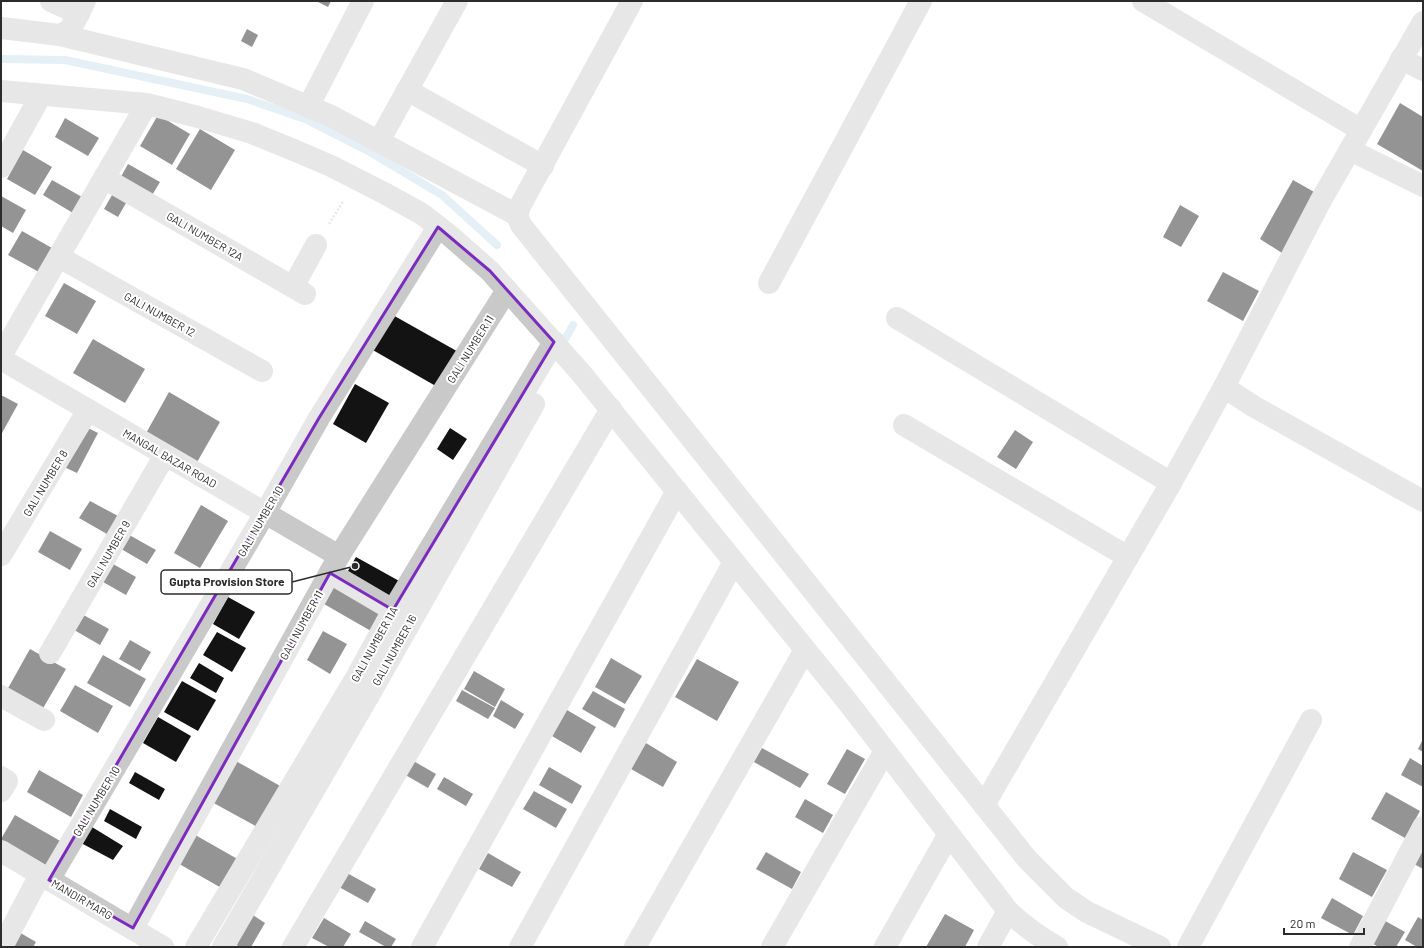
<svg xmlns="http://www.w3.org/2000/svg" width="1424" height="948" viewBox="0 0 1424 948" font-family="Barlow,sans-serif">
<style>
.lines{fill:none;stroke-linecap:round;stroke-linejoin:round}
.stream{stroke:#c4dcec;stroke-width:8}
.building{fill:#131313}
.path{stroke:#c9c9c9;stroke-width:2.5;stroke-dasharray:2 2;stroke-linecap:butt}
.minor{stroke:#c9c9c9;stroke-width:22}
.tertiary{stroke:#c9c9c9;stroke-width:22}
.marked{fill:none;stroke:#7b2cbf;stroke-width:3;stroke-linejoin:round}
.labels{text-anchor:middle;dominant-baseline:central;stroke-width:4;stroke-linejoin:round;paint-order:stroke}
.street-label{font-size:11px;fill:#2c2c2c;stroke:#fff}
.leader{fill:none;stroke:#2c2c2c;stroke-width:1.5}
.callout-dot{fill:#2c2c2c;stroke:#fff;stroke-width:1.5}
.callout{fill:#fff;stroke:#2c2c2c;stroke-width:1.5}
.callout-label{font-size:12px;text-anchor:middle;font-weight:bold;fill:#2c2c2c}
</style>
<rect width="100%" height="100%" fill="#fff"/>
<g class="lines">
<g class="stream">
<polyline points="1,59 65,60 247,99 305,119 370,152 442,195 497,245"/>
<polyline points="560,348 573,325"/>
</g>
</g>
<g class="building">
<polygon points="316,1 331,1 328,7"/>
<polygon points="247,29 258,35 252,47 241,41"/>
<polygon points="1400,103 1423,117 1423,171 1377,144"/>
<polygon points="158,115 190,134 172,165 140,146"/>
<polygon points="65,118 99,138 88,156 55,137"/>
<polygon points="200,129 235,150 211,190 176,169"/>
<polygon points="23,150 52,167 35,195 7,179"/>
<polygon points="128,164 160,182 148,202 117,184"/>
<polygon points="52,180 82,197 73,213 43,195"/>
<polygon points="1293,180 1316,193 1282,253 1260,239"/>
<polygon points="112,195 126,203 118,217 104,209"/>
<polygon points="1,196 26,210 13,233 1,226"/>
<polygon points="1180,205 1199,216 1181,247 1163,237"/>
<polygon points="22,231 52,248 39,272 8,255"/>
<polygon points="1223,272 1259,291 1243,321 1207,301"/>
<polygon points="64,283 96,301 77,334 45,316"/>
<polygon points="391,314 462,354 441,389 371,349"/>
<polygon points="93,339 145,369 125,403 73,373"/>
<polygon points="355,384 389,403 366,443 333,424"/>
<polygon points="169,392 220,422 196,464 145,435"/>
<polygon points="1,395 18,404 2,433 1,432"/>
<polygon points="84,426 98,433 77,473 62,466"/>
<polygon points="450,428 467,439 453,460 437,449"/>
<polygon points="1015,430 1033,442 1016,469 997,457"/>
<polygon points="90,501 118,516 107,534 79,518"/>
<polygon points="201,505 228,521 200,568 174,553"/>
<polygon points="50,531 82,549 70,570 38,552"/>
<polygon points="124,532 156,550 147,564 116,546"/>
<polygon points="356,557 401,582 389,602 345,576"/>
<polygon points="113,564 136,577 126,595 103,582"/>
<polygon points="336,583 384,610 371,631 324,604"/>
<polygon points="228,597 255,612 239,639 213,624"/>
<polygon points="78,612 109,629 100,645 69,627"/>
<polygon points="323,631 347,644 330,674 307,660"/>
<polygon points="217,632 246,648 232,672 203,655"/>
<polygon points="130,640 151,652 140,671 119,659"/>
<polygon points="30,649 66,669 42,710 7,690"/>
<polygon points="103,655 146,679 130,707 87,683"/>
<polygon points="611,658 642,676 625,704 595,687"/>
<polygon points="697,659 739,682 717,721 675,697"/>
<polygon points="199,663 224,678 216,693 190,678"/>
<polygon points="474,671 505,689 495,707 464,689"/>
<polygon points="182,681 216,700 198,731 164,712"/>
<polygon points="75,685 113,706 98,733 60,711"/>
<polygon points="462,690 495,708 488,719 456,701"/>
<polygon points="593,691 625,709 615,728 582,709"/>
<polygon points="501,700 524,714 515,729 493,716"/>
<polygon points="567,710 596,727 581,753 552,736"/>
<polygon points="158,717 191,736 176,762 143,743"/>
<polygon points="1423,739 1423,752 1418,749"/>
<polygon points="646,743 677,762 663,787 631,769"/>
<polygon points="762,748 809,774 800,788 754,762"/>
<polygon points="847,749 865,759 845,794 827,784"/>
<polygon points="1410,758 1423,766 1423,787 1401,775"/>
<polygon points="410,759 436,774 428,788 402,773"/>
<polygon points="234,760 282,787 259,828 210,801"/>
<polygon points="549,767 582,786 572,804 539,785"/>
<polygon points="39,770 83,795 71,817 27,792"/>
<polygon points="135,772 165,789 159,800 129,783"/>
<polygon points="444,777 473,794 466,806 437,789"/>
<polygon points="534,791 567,809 556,828 523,809"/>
<polygon points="1386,792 1420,811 1405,838 1371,819"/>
<polygon points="805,799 833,815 823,833 795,817"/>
<polygon points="110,809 142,827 136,839 104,821"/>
<polygon points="15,815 62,842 46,870 1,844 1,839"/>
<polygon points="92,827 123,846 113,860 81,843"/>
<polygon points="190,832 241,861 225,890 174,861"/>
<polygon points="1423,847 1423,869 1414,864"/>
<polygon points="766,852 801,872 792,889 756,869"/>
<polygon points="1353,852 1387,870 1372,897 1339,879"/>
<polygon points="488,853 521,872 512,887 479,869"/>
<polygon points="347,873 376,889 368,903 339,887"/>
<polygon points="1332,898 1363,916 1353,935 1321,918"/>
<polygon points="250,913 265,923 251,947 240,947 233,943"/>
<polygon points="945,914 974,930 965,947 926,947"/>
<polygon points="1418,917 1423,920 1423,947 1417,947 1405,940"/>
<polygon points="324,918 351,934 343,947 329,947 312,938"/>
<polygon points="1380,918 1405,932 1396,947 1379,947 1367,941"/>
<polygon points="365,921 396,939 391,947 386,947 359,932"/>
<polygon points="17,931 36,942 33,947 7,947"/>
</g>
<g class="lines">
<polyline class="path" points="329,224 344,200"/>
<g class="minor">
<polyline points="51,1 79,14"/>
<polyline points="632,1 520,206 517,215 521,225 1027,859 1066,898 1087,912 1160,947"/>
<polyline points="1143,1 1361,130"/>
<polyline points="1,28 60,35 69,30 75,21 85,1"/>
<polyline points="60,35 243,79 331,116 517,215"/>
<polyline points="1401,59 1423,70"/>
<polyline points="407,90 543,166"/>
<polyline points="308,107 363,1"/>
<polyline points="379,141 457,1"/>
<polyline points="1350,150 1423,186"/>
<polyline points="1,167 41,95"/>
<polyline points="104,178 305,294"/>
<polyline points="59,257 262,371"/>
<polyline points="769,283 921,1"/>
<polyline points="293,287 316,245"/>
<polyline points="897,318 1171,483"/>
<polyline points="1,356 147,104"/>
<polyline points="1,359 339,556"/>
<polyline points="1224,387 1253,406 1423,501"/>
<polyline points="904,425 1128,557"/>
<polyline points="1,555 88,410"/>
<polyline points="330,573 393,610"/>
<polyline points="50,653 165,455"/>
<polyline points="1,696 44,720"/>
<polyline points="1,777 7,781 1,791"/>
<polyline points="984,805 1171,483 1224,387 1320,202 1423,22"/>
<polyline points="1,851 163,947"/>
<polyline points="49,880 265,513 319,418 438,227"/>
<polyline points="133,928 339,556 507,290"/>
<polyline points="2,947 40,875"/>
<polyline points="196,947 357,676 393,610 554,342"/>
<polyline points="223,947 372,690 534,404"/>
<polyline points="293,947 611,409"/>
<polyline points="422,947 677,491"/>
<polyline points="520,947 734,562"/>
<polyline points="635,947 805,650"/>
<polyline points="772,947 885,751"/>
<polyline points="885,947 949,834"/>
<polyline points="988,947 1008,911"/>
<polyline points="1188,947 1311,720"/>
<polyline points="1360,947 1423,827"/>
</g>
<path class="tertiary" d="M1,91L147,104L198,117L252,133L296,151L331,166L384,193L422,214L449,235L490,271L581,373L847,701L1008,911C1023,925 1039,937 1057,947"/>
</g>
<path d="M0 0H1424V948H0ZM438,227L490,271L554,342L393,610L330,573L133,928L49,880L319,418Z" fill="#fff" fill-opacity=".55" fill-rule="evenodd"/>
<path class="marked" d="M438,227L490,271L554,342L393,610L330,573L133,928L49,880L319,418Z"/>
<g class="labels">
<g class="street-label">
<text transform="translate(205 236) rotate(30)">GALI NUMBER 12A</text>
<text transform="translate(160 314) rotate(29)">GALI NUMBER 12</text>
<text transform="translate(470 349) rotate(-58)">GALI NUMBER 11</text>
<text transform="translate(170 458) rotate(30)">MANGAL BAZAR ROAD</text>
<text transform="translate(45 483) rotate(-59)">GALI NUMBER 8</text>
<text transform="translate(260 521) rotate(-60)">GALI NUMBER 10</text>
<text transform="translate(108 554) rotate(-60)">GALI NUMBER 9</text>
<text transform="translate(301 625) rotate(-61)">GALI NUMBER 11</text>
<text transform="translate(374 644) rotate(-61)">GALI NUMBER 11A</text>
<text transform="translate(394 650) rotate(-61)">GALI NUMBER 16</text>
<text transform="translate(96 801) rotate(-59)">GALI NUMBER 10</text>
<text transform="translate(82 899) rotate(30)">MANDIR MARG</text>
</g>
</g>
<path class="leader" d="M355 566L292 582"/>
<circle class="callout-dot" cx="355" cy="566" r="4"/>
<rect class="callout" x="161" y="570" width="131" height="24" rx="4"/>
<g class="callout-label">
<text x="227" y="586">Gupta Provision Store</text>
</g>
<rect width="1424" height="948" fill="none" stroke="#2c2c2c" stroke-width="4"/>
<path d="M1284 928v6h80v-6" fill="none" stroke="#2c2c2c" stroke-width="2"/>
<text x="1290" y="928" font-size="12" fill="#2c2c2c" stroke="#ffffff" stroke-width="3" paint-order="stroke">20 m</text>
</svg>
